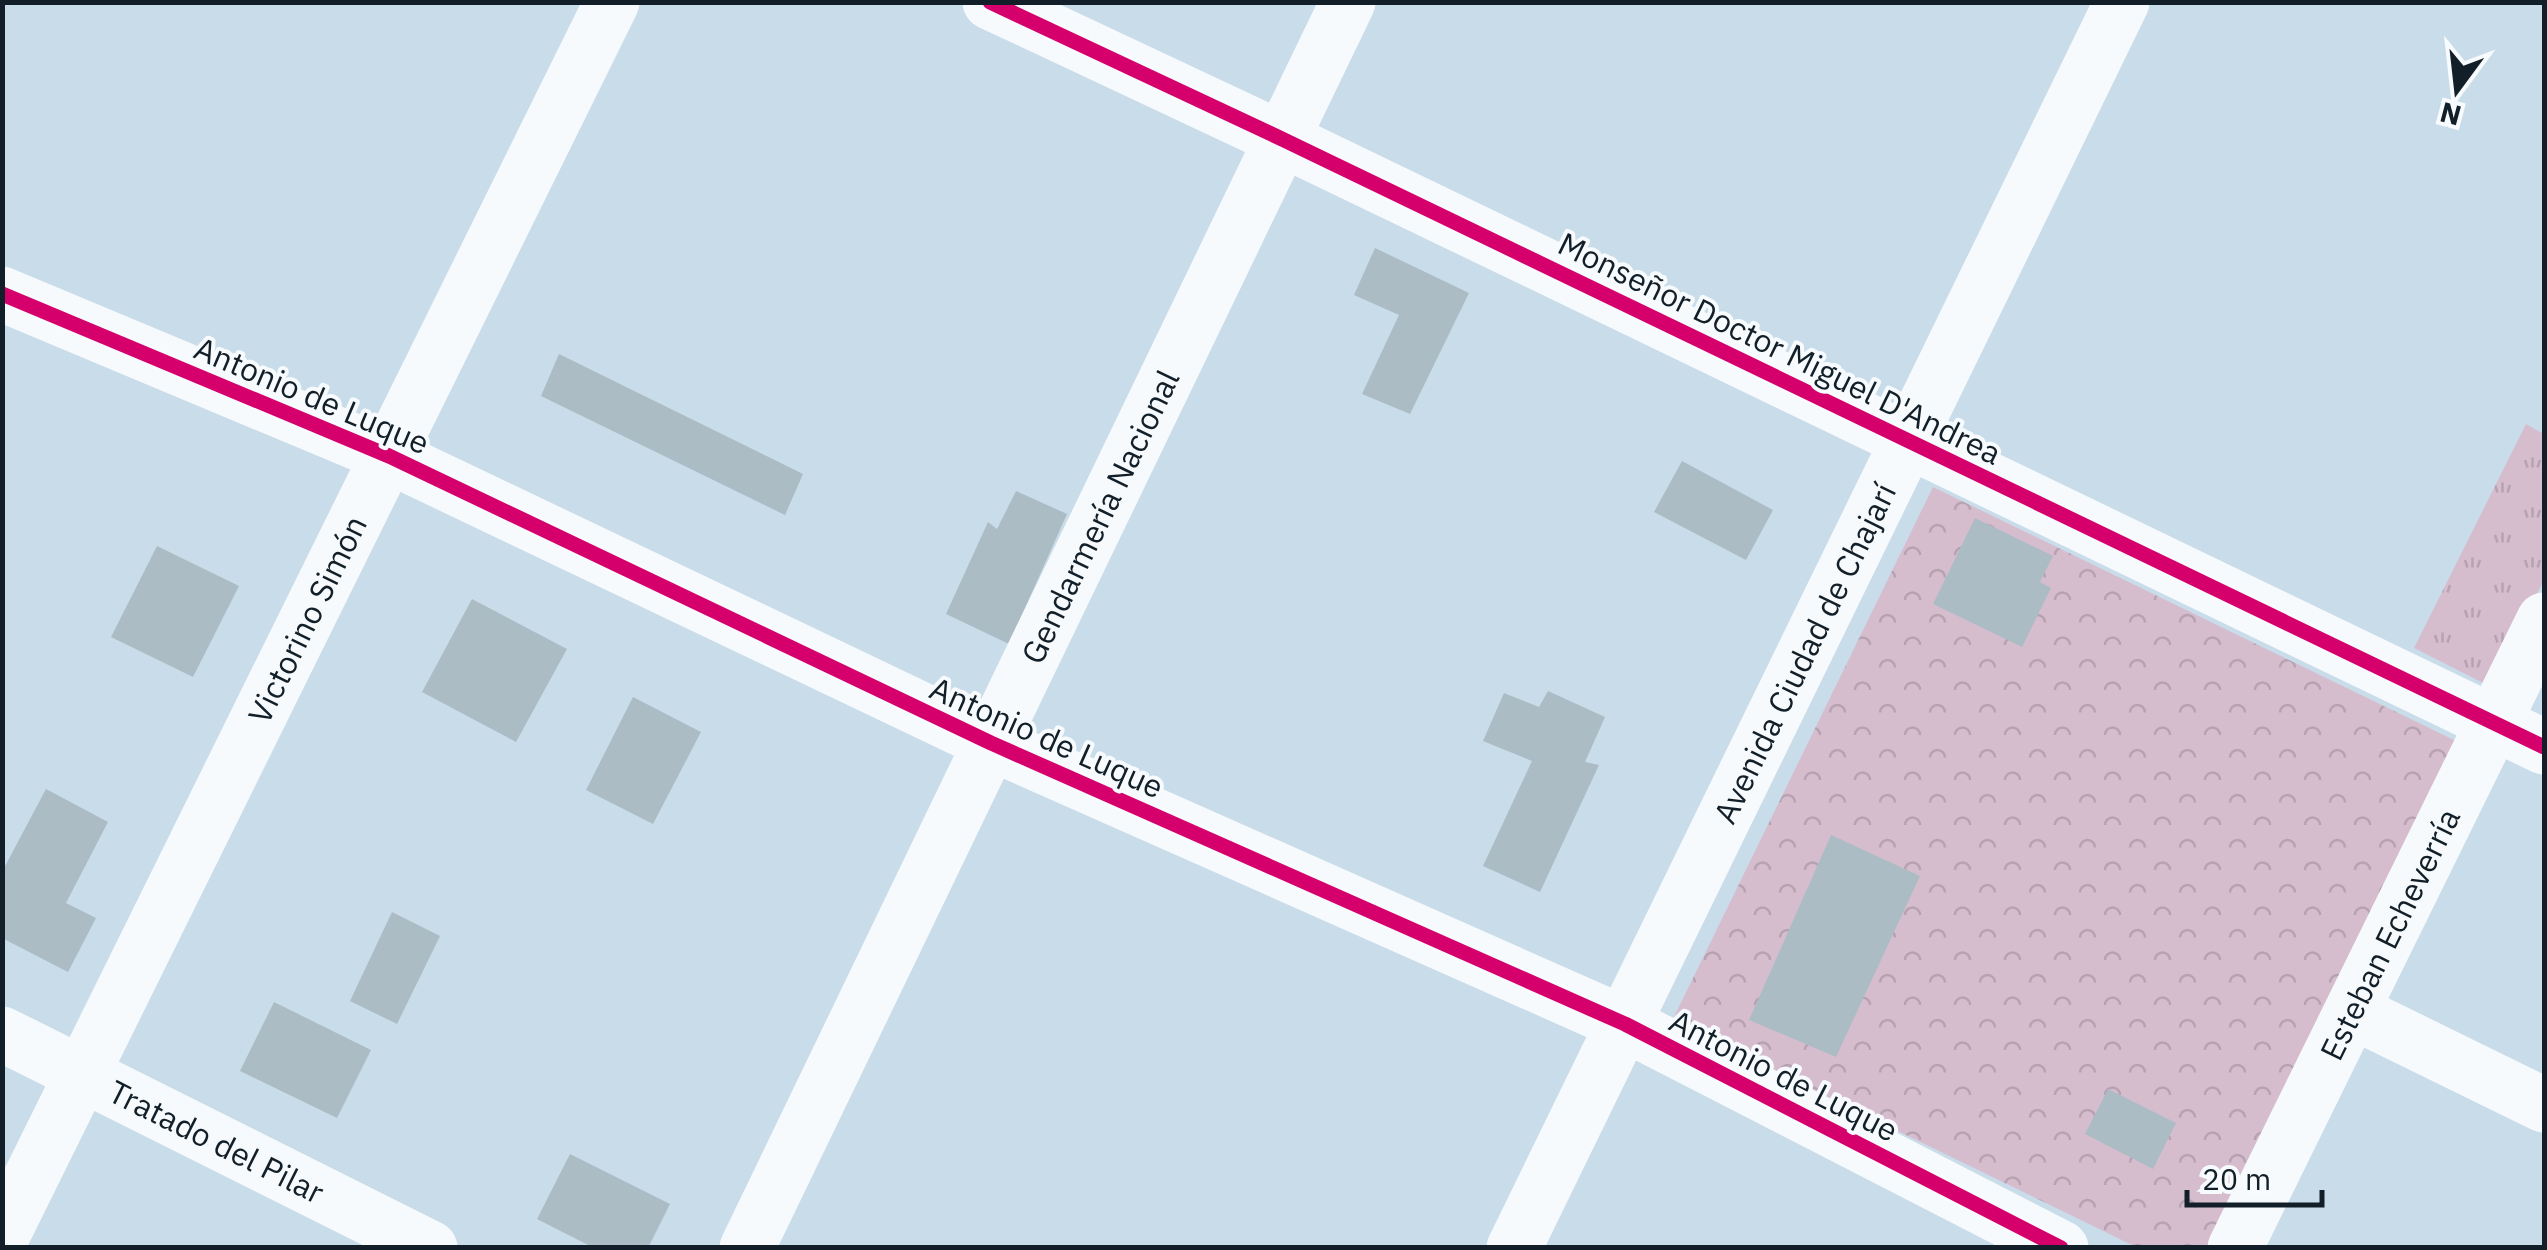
<svg xmlns="http://www.w3.org/2000/svg" width="2547" height="1250" viewBox="0 0 2547 1250" font-family="'IBM Plex Sans',sans-serif">
<style>
.grass{fill:url(#grass-tufts)}
.park{fill:url(#park-crowns)}
.building{fill:#abbcc5}
.lines{fill:none;stroke-linecap:round;stroke-linejoin:round}
.minor{stroke:#f7fafc;stroke-width:55}
.major{stroke:#f7fafc;stroke-width:55}
.cycleway-casing{stroke:#f7fbfe;stroke-width:21}
.cycleway{stroke:#d6006c;stroke-width:15}
.labels{text-anchor:middle;dominant-baseline:central;stroke-width:8;stroke-linejoin:round;paint-order:stroke}
.street-label{font-size:32px;fill:#121f28;stroke:#f7fbfe}
</style>
<defs>
<pattern id="grass-tufts" width="24" height="20" patternUnits="userSpaceOnUse" patternTransform="scale(2.5)"><rect width="24" height="20" fill="#d6bdce"/><path d="M3 7l-1-3M5 7V3M7 7l1-3M15 17l-1-3M17 17v-4M19 17l1-3" fill="none" stroke="#b7a2b1"/></pattern>
<pattern id="park-crowns" width="20" height="18" patternUnits="userSpaceOnUse" patternTransform="scale(2.5)"><rect width="20" height="18" fill="#d6bdce"/><path d="M2 6a3 3 0 1 1 6 0M12 15a3 3 0 1 1 6 0" fill="none" stroke="#b7a2b1"/></pattern>
</defs>
<rect width="100%" height="100%" fill="#c9dcea"/>
<polygon class="grass" points="2526,424 2544,434 2544,580 2491,687 2414,648"/>
<polygon class="park" points="1933,487 2456,741 2208,1247 2136,1247 1672,1021"/>
<g class="building">
<polygon points="1375,248 1469,293 1410,414 1362,394 1399,315 1354,295"/>
<polygon points="559,354 803,474 785,515 541,396"/>
<polygon points="1682,461 1773,510 1746,560 1654,512"/>
<polygon points="1016,491 1067,514 1009,644 946,614 988,522 997,529"/>
<polygon points="1975,518 2053,556 2040,582 2051,588 2022,647 1933,604"/>
<polygon points="157,546 239,586 193,677 111,637"/>
<polygon points="472,599 567,649 516,742 422,692"/>
<polygon points="1548,691 1605,717 1585,762 1599,765 1540,892 1483,866 1532,761 1483,741 1504,693 1539,707"/>
<polygon points="633,697 701,732 653,824 586,790"/>
<polygon points="46,789 108,822 66,903 96,918 68,972 2,938 2,872"/>
<polygon points="1831,835 1920,876 1836,1057 1749,1020"/>
<polygon points="392,912 440,936 397,1024 350,1001"/>
<polygon points="274,1002 371,1050 337,1118 240,1071"/>
<polygon points="2108,1089 2176,1123 2153,1169 2085,1134"/>
<polygon points="570,1154 670,1204 648,1248 594,1248 537,1219"/>
</g>
<g class="lines">
<g class="minor">
<polyline points="990,2 1282,139 2544,747"/>
<polyline points="2,294 389,456 991,743 1625,1024 2061,1248"/>
<polyline points="2352,1011 2544,1105"/>
<path id="s1" d="M2,1034L430,1248"/>
<path id="s2" d="M2,1236L612,2"/>
<path id="s3" d="M747,1248L1348,2"/>
<path id="s4" d="M2235,1248L2544,620"/>
</g>
<path class="major" id="s5" d="M1514,1248L2122,2"/>
<g class="cycleway-casing">
<g id="cycleway">
<polyline points="990,2 1282,139 2544,747"/>
<polyline points="2,294 389,456 991,743 1625,1024 2061,1248"/>
</g>
</g>
<use href="#cycleway" class="cycleway"/>
</g>
<g class="labels">
<g class="street-label">
<text transform="translate(1780 348) rotate(26)">Monseñor Doctor Miguel D'Andrea</text>
<text transform="translate(312 395) rotate(23)">Antonio de Luque</text>
<text stroke="none"><textPath href="#s3" startOffset="812">Gendarmería Nacional</textPath></text>
<text stroke="none"><textPath href="#s2" startOffset="688">Victorino Simón</textPath></text>
<text stroke="none"><textPath href="#s5" startOffset="662">Avenida Ciudad de Chajarí</textPath></text>
<text transform="translate(1047 737) rotate(24)">Antonio de Luque</text>
<text stroke="none"><textPath href="#s4" startOffset="350">Esteban Echeverría</textPath></text>
<text transform="translate(1784 1075) rotate(27)">Antonio de Luque</text>
<text stroke="none"><textPath href="#s1" startOffset="240">Tratado del Pilar</textPath></text>
</g>
</g>
<rect width="2547" height="1250" fill="none" stroke="#121f28" stroke-width="10"/>
<g transform="translate(2457 90) rotate(195)" stroke="#f7fbfe" stroke-width="8" paint-order="stroke">
<path d="M0-8L18 38L0 25L-18 38Z" fill="#121f28"/>
<text y="-15" font-size="28" font-weight="bold" text-anchor="middle" fill="#121f28">N</text>
</g>
<path d="M2187 1190v15h135v-15" fill="none" stroke="#121f28" stroke-width="5"/>
<text x="2202" y="1190" font-size="30" fill="#121f28" stroke="#f7fbfe" stroke-width="8" paint-order="stroke">20 m</text>
</svg>
